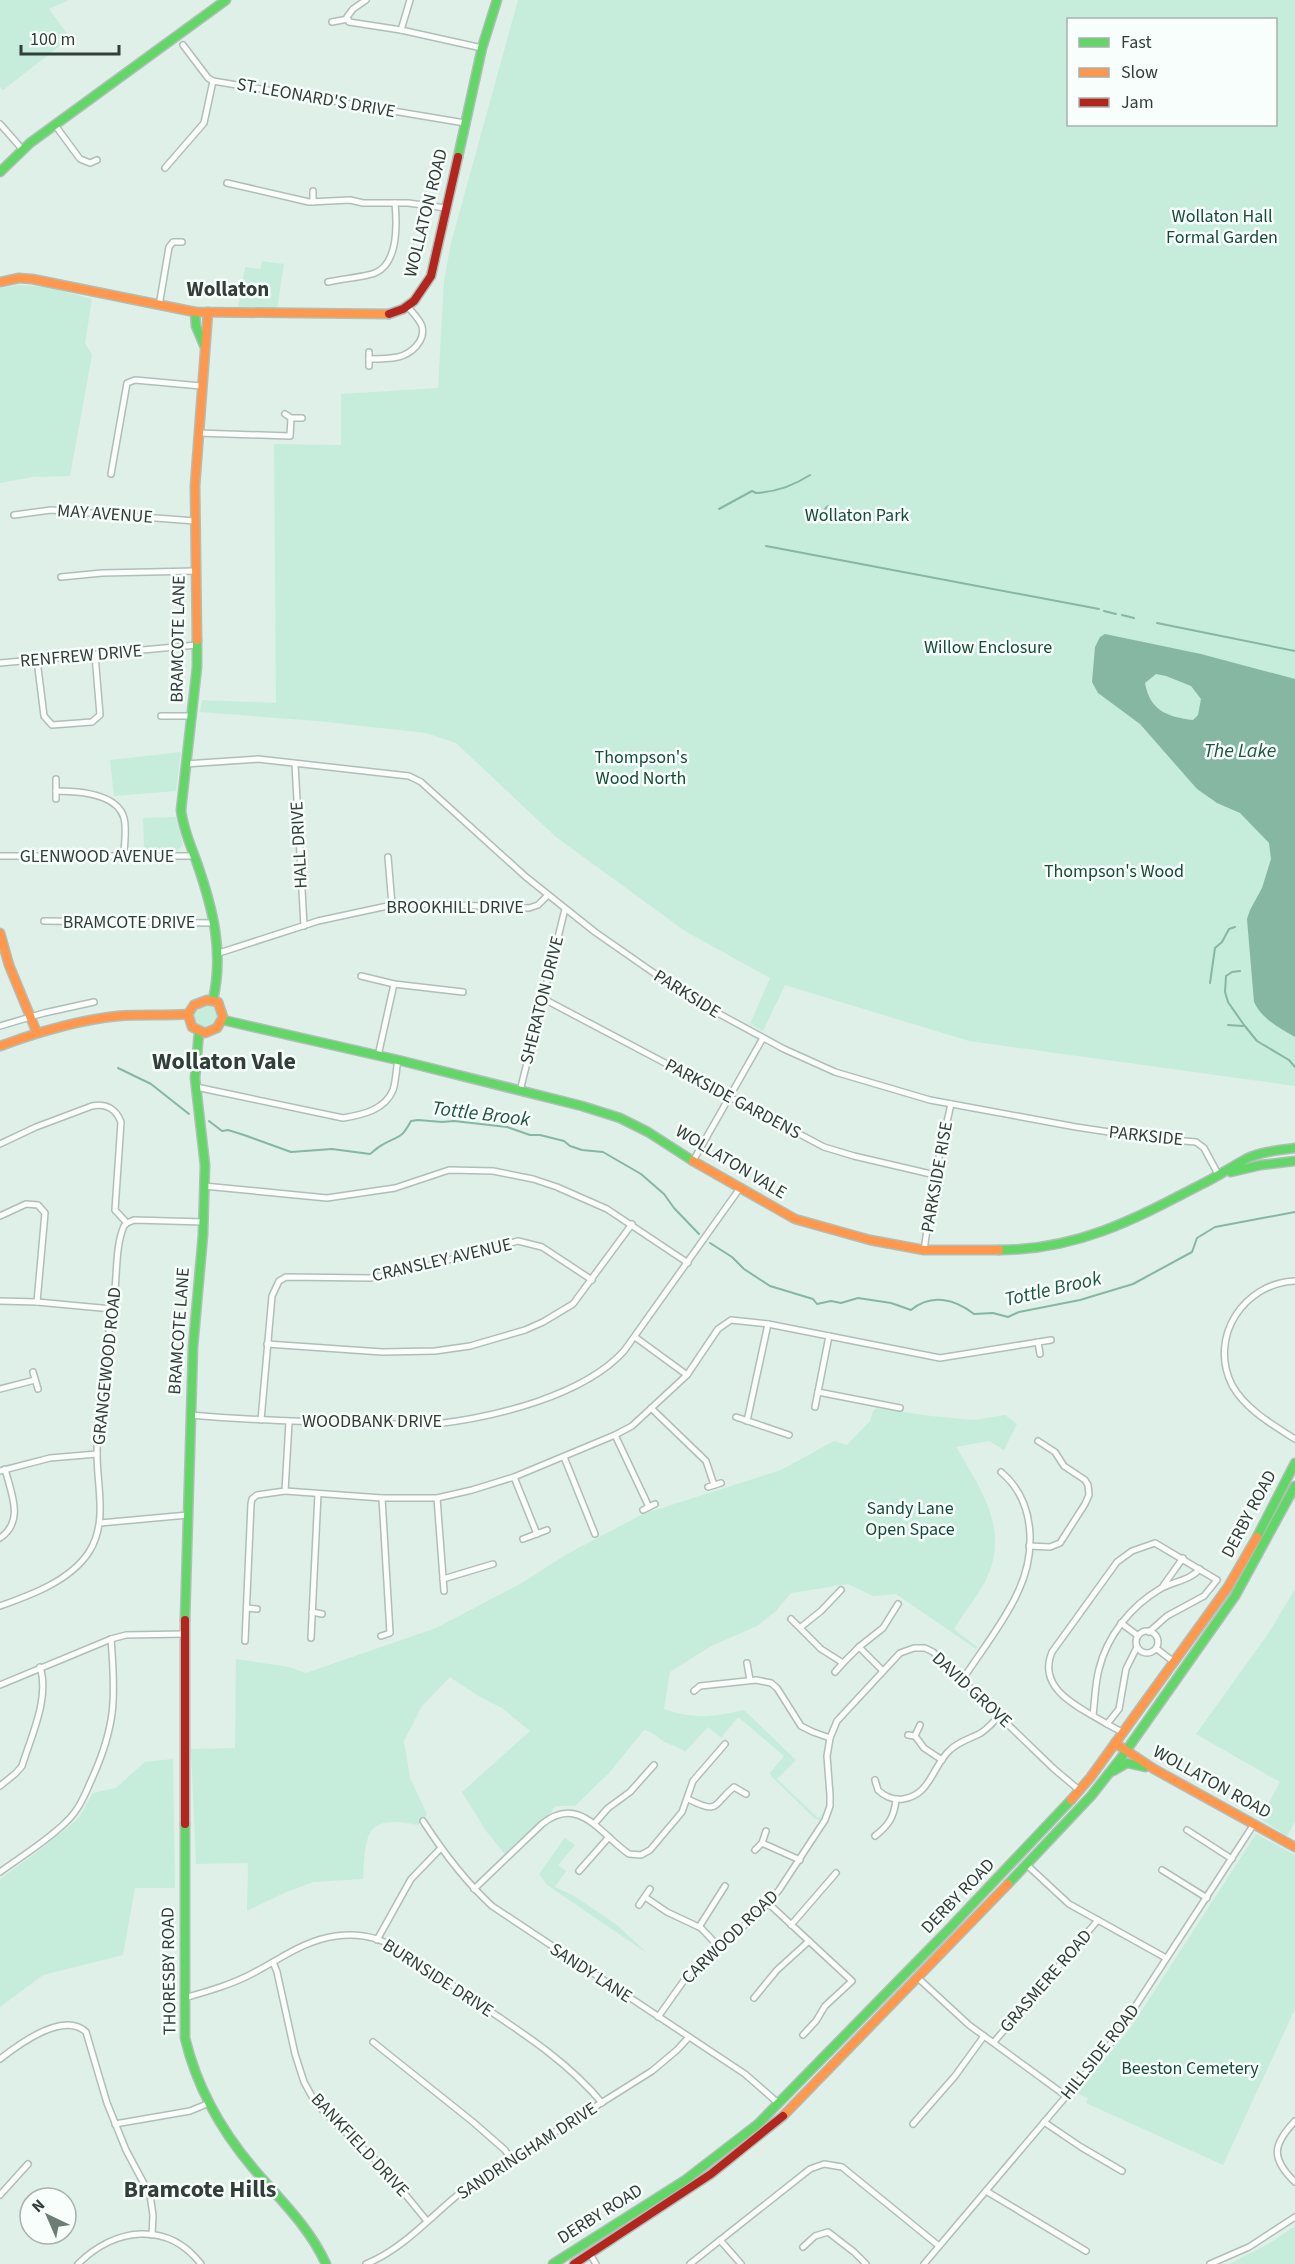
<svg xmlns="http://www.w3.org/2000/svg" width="1295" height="2264" viewBox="0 0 1295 2264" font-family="'Source Sans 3',sans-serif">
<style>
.green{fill:#c6ecdc;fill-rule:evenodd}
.water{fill:#85b7a3;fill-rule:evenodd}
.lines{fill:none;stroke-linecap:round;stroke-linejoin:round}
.stream{stroke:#85b7a3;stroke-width:2}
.street-casing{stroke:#b0beb8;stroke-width:8}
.fast-casing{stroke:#b0beb8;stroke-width:11}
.slow-casing{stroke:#b0beb8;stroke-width:11}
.jam-casing{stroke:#b0beb8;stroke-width:11}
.street{stroke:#fafdfc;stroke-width:5}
.fast{stroke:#63d668;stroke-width:8}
.slow{stroke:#ff974d;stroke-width:8}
.jam{stroke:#b3261e;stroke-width:8}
.labels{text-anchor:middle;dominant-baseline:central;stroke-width:5;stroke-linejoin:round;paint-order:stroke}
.street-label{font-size:18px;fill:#313e39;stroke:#f7fefb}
.park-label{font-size:18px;fill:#164b39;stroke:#f7fefb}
.water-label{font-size:20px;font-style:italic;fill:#215543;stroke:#f7fefb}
.quarter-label{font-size:21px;font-weight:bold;fill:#313e39;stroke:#f7fefb}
.district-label{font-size:24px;font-weight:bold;fill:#313e39;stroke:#f7fefb}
</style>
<rect width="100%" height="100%" fill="#def0e8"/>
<g class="green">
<polygon points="0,0 69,0 49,9 70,38 3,90 0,87"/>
<path d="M518,0H1295V1086L969,1041L785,985L763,1031L750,1024L770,978L685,931L556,837L456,743L426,733L317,721L200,712L202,700L276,703L274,444L341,445V394L438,388L444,281L451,243ZM1068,20H1276V124H1068Z"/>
<polygon points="262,261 284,264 277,309 238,308 245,267 260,269"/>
<polygon points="19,285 47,287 92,299 85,343 92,355 70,476 33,477 0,483 0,288"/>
<polygon points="181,752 176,791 114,796 110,760"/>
<polygon points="176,817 183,845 176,852 144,851 143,818"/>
<circle cx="206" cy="1016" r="13"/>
<path d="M877,1408L931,1416L974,1420L1005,1415L1017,1424L1004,1450L989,1441L956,1447C981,1489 1011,1531 985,1582C976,1598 964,1613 954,1629L977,1647L976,1649L896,1594L873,1596L848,1584L791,1593L776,1611L757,1626L711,1646L670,1672L664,1709C695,1720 713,1717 744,1710L796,1760L777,1779L818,1818L823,1813L820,1820L815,1819L771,1776L770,1773L784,1756L738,1717L721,1738L708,1727L685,1752C679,1747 674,1746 667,1743C658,1739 654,1732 644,1730L610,1772L575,1806H557L553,1808L552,1812L505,1854L486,1831L462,1792L530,1731L502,1708L480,1697L450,1677L422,1706L404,1741L410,1778L427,1814L418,1825C364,1814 366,1834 363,1879L313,1882L284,1893L247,1911L248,1863L196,1864L191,1749L235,1748L236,1659L289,1667L306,1673L436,1628L522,1583L567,1554L643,1514L781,1470L834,1441L847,1445L870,1421L873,1411Z"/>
<polygon points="1295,1589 1295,1821 1287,1836 1260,1819 1280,1782 1196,1734 1268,1634"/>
<polygon points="173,1759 175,1888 135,1888 123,1955 43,1975 0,2007 0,1879 36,1853 79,1818 93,1793 116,1788 145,1762"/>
<polygon points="1256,1834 1295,1855 1295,2009 1223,2165 1086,2103 1088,2098 1077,2093 1131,2027"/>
<polygon points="565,1838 575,1845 558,1865 566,1871 555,1887 574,1896 617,1925 647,1953 547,1885 539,1874"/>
<polygon points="1295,2226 1295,2264 1229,2264 1268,2244"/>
</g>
<path class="water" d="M1105,634L1201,654L1295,679V1037C1279,1028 1262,1019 1254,1002L1247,919L1250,910L1262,888L1271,859L1269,843L1240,813L1217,803L1197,789L1140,724L1098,693L1092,682L1095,647L1100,637ZM1156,674L1166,676L1191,686L1201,699L1198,715L1193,720C1168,717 1150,711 1145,683Z"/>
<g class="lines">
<g class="stream">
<path d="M724,506L719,509L752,491L756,493C776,492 793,486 810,475"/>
<polyline points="821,513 828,506"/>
<polyline points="766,546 1099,609"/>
<polyline points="1104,611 1116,614"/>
<polyline points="1122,615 1134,618"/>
<polyline points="1157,623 1295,651"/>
<polyline points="1240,971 1232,972 1226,976 1225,992 1228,1002 1244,1025 1257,1041 1289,1060 1295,1067"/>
<polyline points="1210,983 1215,948 1222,942 1229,929 1235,927"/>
<polyline points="1228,1025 1243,1026"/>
<polyline points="118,1068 151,1084 189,1114"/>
<path d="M209,1121L222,1131L228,1130L244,1135L291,1152L332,1149L370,1154C374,1151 378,1147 382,1145C400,1134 400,1141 411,1121L418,1120L442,1122L454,1121L507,1127L530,1135H540L564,1141L570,1146L582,1150L603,1152L641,1174L664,1194L674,1208L699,1234"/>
<path d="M710,1243L732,1257L744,1269L770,1286L813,1299L817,1304L831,1301L841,1303L858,1298L891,1303L911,1310C931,1293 955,1299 974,1314L993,1313L1008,1317L1019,1312L1080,1300L1133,1284L1192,1252L1197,1238L1215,1227L1295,1212"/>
</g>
<g class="street-casing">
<g id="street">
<polyline points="366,0 353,9 347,17 349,22 401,30 482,48"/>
<polyline points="332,22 348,19"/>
<polyline points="401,30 410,0"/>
<polyline points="183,45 208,78 213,81 465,123"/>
<polyline points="0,124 23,150"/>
<polyline points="55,125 80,159 90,163 97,160"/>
<polyline points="165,168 204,123 213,81"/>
<polyline points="227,183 309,202 350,200 363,203 408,203 446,208"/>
<polyline points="313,202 313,191"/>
<path d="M328,282C340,279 365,277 375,273C399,263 397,224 395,203"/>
<polyline points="159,306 169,247 173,242 182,242"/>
<polyline points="369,352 369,366"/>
<path d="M369,359C378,359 389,359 398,357C411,354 426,341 422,326C419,319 413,313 408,307"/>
<polyline points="285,414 291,418 302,418"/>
<polyline points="198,433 290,436 291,418"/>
<polyline points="111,474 127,383 135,380 201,386"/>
<polyline points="14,515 51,510 195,521"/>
<polyline points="61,577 102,573 196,571"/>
<polyline points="37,660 44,716 52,725 92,722 100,715 95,655"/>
<polyline points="0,663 197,645"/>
<polyline points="161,716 192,716"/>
<polyline points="185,764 258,759 409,776 421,782 526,877 595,932 661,978 714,1011 784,1049 835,1072 930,1100 1076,1127 1149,1138 1196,1142 1204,1148 1219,1176"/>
<polyline points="295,764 304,926"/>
<path d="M56,791C76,791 117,793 124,818C127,829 124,845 124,857"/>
<polyline points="56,799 56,779"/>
<polyline points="0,856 194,856"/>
<polyline points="388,857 392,905"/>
<polyline points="44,921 214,923"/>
<polyline points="219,953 318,921 392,905 434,904 529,908 538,905 548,895"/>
<polyline points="361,976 394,984 463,992"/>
<polyline points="542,998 824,1147 854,1156 935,1175"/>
<polyline points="0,1026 44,1013 94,1002"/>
<polyline points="378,1056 394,984"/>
<path d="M196,1087L343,1118C362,1115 385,1110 393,1090C396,1081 396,1070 398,1060"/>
<polyline points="520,1091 565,909"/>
<path d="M0,1144L36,1127L92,1106C106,1103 116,1109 121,1122L115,1210L127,1223"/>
<polyline points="693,1161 763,1038"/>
<polyline points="204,1186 327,1198 395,1188 449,1170 493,1171 533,1179 557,1187 607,1209 688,1263"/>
<polyline points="0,1216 26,1204 38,1205 45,1213 37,1302"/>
<polyline points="924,1250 935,1175 951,1104"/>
<path d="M1295,1281C1244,1283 1208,1337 1232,1385C1245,1409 1273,1425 1295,1439"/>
<polyline points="0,1301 37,1302 112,1309"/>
<polyline points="635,1337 687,1375"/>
<polyline points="1038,1342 1040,1354"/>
<polyline points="267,1344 382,1352 435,1351 470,1346 525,1330 543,1322 573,1304 632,1224"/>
<polyline points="33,1372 38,1389"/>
<polyline points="0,1389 35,1380"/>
<polyline points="818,1392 900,1408"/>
<polyline points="815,1407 829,1336"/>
<polyline points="651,1408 706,1461 714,1485"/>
<path d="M190,1415C248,1420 306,1422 363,1423C387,1423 413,1426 436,1424C495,1417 583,1396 624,1351L740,1188"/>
<polyline points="736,1417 789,1435"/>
<polyline points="261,1420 272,1296 279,1281 286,1277 370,1278 408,1271 518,1241 542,1247 592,1280"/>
<polyline points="747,1421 768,1324"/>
<polyline points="615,1435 649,1507"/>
<polyline points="564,1457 595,1534"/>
<polyline points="0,1471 50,1458 97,1454"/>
<polyline points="514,1477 537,1534"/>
<polyline points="708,1487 721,1483"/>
<polyline points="285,1491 382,1498 437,1498 472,1490 514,1477 615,1435 632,1426 687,1375 718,1329 731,1320 768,1324 940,1358 1051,1340"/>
<polyline points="437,1498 444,1591"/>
<polyline points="643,1510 655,1504"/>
<polyline points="100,1523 188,1515"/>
<path d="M0,1538C25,1521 11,1493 5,1469"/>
<polyline points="523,1539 547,1530"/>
<polyline points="1029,1546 1050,1547 1060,1543 1085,1504 1089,1495 1088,1485 1085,1480 1064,1466 1055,1452 1038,1441"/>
<polyline points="443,1579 493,1564"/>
<polyline points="1163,1586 1183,1558"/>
<path d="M0,1606C31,1595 70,1581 89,1552C108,1522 97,1487 97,1454C97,1399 108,1344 115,1289C117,1270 116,1244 124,1226L127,1223L134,1220L204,1222"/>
<polyline points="247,1608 257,1609"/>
<polyline points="312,1612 322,1614"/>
<polyline points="791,1619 821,1649 843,1663 859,1647 883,1671"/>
<polyline points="1121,1623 1137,1635"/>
<polyline points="801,1627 821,1611 841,1590"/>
<circle cx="1147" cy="1642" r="11"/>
<polyline points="381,1636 390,1633 382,1498"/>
<polyline points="311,1638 318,1494"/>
<polyline points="245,1641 251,1504 252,1499 257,1495 285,1491 289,1422"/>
<polyline points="859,1647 883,1628 898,1604"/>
<path d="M1137,1647L1126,1669L1119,1709L1107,1724C1081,1708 1036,1690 1052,1652L1117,1562L1132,1551L1155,1543L1217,1580L1204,1596L1167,1616L1149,1632"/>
<polyline points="1157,1649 1174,1662"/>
<polyline points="747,1663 750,1680"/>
<polyline points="835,1672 843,1663"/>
<path d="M963,1679C981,1651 1003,1624 1017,1594C1036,1555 1037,1502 1001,1472"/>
<polyline points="0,1685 111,1639 126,1635 185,1634"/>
<polyline points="694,1691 700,1686 756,1680 771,1683 777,1688 801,1726 813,1732 830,1738"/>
<path d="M1093,1715C1095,1700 1095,1684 1099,1669C1107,1636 1131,1606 1160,1589C1174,1581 1189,1581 1200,1569"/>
<polyline points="1107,1724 1122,1732"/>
<polyline points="908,1735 915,1736 920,1725"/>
<polyline points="915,1736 924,1748 942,1760"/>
<path d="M875,1780L878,1790C885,1797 893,1800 903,1799C931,1795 932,1766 950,1750C958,1742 969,1739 979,1734C987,1730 993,1722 1000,1715"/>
<path d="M0,1786L16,1773L22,1766C31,1736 50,1698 40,1667"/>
<path d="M688,1799C720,1815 712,1805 734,1787L746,1794"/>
<path d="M423,1821C443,1852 465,1881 492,1906L745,2074L778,2103"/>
<polyline points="594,1824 608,1808 630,1792 654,1765"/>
<polyline points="1187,1830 1232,1859"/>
<path d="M875,1836C889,1825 894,1817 896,1800"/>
<polyline points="762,1843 800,1860"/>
<polyline points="755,1850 762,1843 766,1831"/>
<polyline points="1027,1865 1069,1904 1166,1958"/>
<polyline points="1162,1870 1207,1898"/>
<polyline points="579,1871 609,1837"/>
<path d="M0,1872C22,1856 47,1841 66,1822C78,1811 84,1797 90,1783C116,1727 116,1699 111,1639"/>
<path d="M474,1889L542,1824C579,1794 600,1834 629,1854L641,1855L650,1850L682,1812L693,1781L725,1744"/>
<polyline points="645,1897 667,1912 701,1928 719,1947"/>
<polyline points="768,1903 852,1981 825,2006 816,2021 803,2035"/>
<polyline points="639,1905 650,1889"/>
<polyline points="791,1925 836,1873"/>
<polyline points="699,1927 725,1886"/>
<polyline points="377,1940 411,1879 441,1848"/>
<polyline points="273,1962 277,1972 295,2054 304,2082 315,2102 330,2118 382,2166 427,2221"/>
<polyline points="918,1978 969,2025 1066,2096"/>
<path d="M184,1998C209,1991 234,1984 257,1971C283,1957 306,1940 336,1936C349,1934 364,1935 377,1939C409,1951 438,1975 466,1995C513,2027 565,2058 602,2103"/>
<polyline points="754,1998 777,1970 809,1941"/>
<polyline points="658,2017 690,1972 762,1910 779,1890 825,1820 830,1806 830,1795 827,1756 830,1738 837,1721 900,1653 914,1648 925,1648 933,1652 1053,1768 1079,1790"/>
<polyline points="373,2042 473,2122 505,2150 512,2161"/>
<polyline points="994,2042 1098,1920"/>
<path d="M0,2059C19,2044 64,2011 86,2032L107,2103L126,2150L150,2195L153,2215L152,2235"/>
<path d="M1295,2121C1273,2144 1270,2158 1295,2182"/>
<polyline points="1044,2122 1081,2147 1122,2171"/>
<polyline points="115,2124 190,2111 207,2104"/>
<polyline points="913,2124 955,2076 984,2036"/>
<polyline points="986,2191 1086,2251"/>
<polyline points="0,2195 28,2164"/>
<polyline points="720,2240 741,2264"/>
<polyline points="803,2247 815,2236 828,2232 854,2252 866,2264"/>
<polyline points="590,2254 596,2264"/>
<path d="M78,2264C114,2228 167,2220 201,2264"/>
<path d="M366,2264C406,2248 435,2211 469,2186L652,2071L677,2050L689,2037"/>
<polyline points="690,2264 810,2169 824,2164 842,2167 939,2246"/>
<polyline points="924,2264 1112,2042 1254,1824"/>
<polyline points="1210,2264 1249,2247 1295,2217"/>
</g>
</g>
<g class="fast-casing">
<g id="fast">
<polyline points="458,157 482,48 497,0"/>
<polyline points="0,172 30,143 226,0"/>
<polyline points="195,312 196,326 204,345"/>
<path d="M197,640V667L181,810C183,829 191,846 197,863C213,909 224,952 213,1000"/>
<polyline points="223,1020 398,1060 582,1106 620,1118 648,1132 693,1161"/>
<polyline points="1231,1172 1261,1165 1295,1161"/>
<path d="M999,1250C1078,1250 1135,1219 1202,1184C1217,1177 1231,1167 1246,1159C1260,1152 1279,1150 1295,1148"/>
<polyline points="1257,1537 1295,1463"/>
<polyline points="185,1620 193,1347 203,1235 205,1165 195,1078 199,1032"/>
<polyline points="1113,1771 1127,1763 1145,1767"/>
<path d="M185,1824V2038C197,2088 220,2129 253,2168C279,2199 309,2226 326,2264"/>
<polyline points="1008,1884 1091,1796 1121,1758 1235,1596 1295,1486"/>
<polyline points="553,2264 684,2181 758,2124 948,1930 1071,1800"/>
</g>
</g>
<g class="slow-casing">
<g id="slow">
<polyline points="0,282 19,278 32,279 195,312 389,314"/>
<polyline points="197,640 195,486 208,312"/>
<polyline points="0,933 9,965 37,1033"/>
<polygon points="207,1000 218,1002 223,1017 217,1028 205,1033 192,1027 188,1014 194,1005"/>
<path d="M0,1046C38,1032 77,1020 118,1016C141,1014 165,1016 188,1014"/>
<polyline points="693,1161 795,1219 870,1240 924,1250 999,1250"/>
<polyline points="1115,1743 1154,1769 1295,1847"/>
<polyline points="1071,1800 1090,1778 1228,1587 1257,1537"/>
<polyline points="783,2116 1008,1884"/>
</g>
</g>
<g class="jam-casing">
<g id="jam">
<polyline points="389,314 403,309 414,301 431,276 458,157"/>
<polyline points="185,1824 185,1620"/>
<polyline points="574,2264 711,2174 783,2116"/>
</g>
</g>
<use href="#street" class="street"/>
<use href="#fast" class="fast"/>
<use href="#slow" class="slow"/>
<use href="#jam" class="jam"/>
</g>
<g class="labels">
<g class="street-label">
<text transform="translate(316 98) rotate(10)">ST. LEONARD'S DRIVE</text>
<text transform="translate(426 213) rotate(-76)">WOLLATON ROAD</text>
<text transform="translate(105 514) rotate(4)">MAY AVENUE</text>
<text transform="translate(178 639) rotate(-89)">BRAMCOTE LANE</text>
<text transform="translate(81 656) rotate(-5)">RENFREW DRIVE</text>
<text transform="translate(299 845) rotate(-93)">HALL DRIVE</text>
<text x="97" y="856">GLENWOOD AVENUE</text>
<text x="455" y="907">BROOKHILL DRIVE</text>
<text x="129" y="922">BRAMCOTE DRIVE</text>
<text transform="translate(687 994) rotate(32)">PARKSIDE</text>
<text transform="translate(542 1000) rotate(-76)">SHERATON DRIVE</text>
<text transform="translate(733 1099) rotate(28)">PARKSIDE GARDENS</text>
<text transform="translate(1146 1136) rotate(6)">PARKSIDE</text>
<text transform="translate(731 1162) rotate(31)">WOLLATON VALE</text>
<text transform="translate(937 1177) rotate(-80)">PARKSIDE RISE</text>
<text transform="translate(442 1260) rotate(-13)">CRANSLEY AVENUE</text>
<text transform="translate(179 1331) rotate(-86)">BRAMCOTE LANE</text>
<text transform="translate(107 1366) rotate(-84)">GRANGEWOOD ROAD</text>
<text x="372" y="1421">WOODBANK DRIVE</text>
<text transform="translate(1249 1514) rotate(-62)">DERBY ROAD</text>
<text transform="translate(972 1690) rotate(43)">DAVID GROVE</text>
<text transform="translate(1212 1782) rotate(29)">WOLLATON ROAD</text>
<text transform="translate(958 1896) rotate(-46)">DERBY ROAD</text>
<text transform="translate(730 1937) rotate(-44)">CARWOOD ROAD</text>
<text transform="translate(169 1971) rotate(-91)">THORESBY ROAD</text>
<text transform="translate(591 1973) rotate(33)">SANDY LANE</text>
<text transform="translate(438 1978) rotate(33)">BURNSIDE DRIVE</text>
<text transform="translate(1046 1981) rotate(-49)">GRASMERE ROAD</text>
<text transform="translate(1100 2052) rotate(-52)">HILLSIDE ROAD</text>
<text transform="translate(360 2145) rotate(47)">BANKFIELD DRIVE</text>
<text transform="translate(527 2151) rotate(-33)">SANDRINGHAM DRIVE</text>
<text transform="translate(600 2214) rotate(-32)">DERBY ROAD</text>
</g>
<g class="park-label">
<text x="1222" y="216">Wollaton Hall<tspan x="1222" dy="21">Formal Garden</tspan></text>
<text x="857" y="515">Wollaton Park</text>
<text x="988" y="647">Willow Enclosure</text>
<text x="641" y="757">Thompson's<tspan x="641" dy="21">Wood North</tspan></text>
<text x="1114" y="871">Thompson's Wood</text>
<text x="910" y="1508">Sandy Lane<tspan x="910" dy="21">Open Space</tspan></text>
<text x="1190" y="2068">Beeston Cemetery</text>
</g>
<g class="water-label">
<text x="1240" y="751">The Lake</text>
<text transform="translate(481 1114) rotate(7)">Tottle Brook</text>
<text transform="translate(1053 1289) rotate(-13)">Tottle Brook</text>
</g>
<g class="quarter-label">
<text x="228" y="289">Wollaton</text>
</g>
<g class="district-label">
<text x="224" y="1061">Wollaton Vale</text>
<text x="200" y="2189">Bramcote Hills</text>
</g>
</g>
<rect x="1067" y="18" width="210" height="108" fill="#f7fefb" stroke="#a8b1ad" stroke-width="1.5"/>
<rect x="1079" y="38" width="30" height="9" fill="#63d668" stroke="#a8b1ad" stroke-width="1.5"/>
<text x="1121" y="48" font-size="18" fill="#313e39">Fast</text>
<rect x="1079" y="68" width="30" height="9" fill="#ff974d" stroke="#a8b1ad" stroke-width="1.5"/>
<text x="1121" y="78" font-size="18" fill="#313e39">Slow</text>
<rect x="1079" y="98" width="30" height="9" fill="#b3261e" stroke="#a8b1ad" stroke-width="1.5"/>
<text x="1121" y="108" font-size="18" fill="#313e39">Jam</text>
<g transform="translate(48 2216) rotate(316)"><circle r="28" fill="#f7fefb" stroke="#a8b1ad" stroke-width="1.5"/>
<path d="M0-4.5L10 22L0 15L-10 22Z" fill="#6e7c76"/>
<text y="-9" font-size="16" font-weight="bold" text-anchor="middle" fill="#313e39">N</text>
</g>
<path d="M21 45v9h98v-9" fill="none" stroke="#313e39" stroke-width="3"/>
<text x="30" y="45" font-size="18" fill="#313e39" stroke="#f7fefb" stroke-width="4.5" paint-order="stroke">100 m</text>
</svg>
